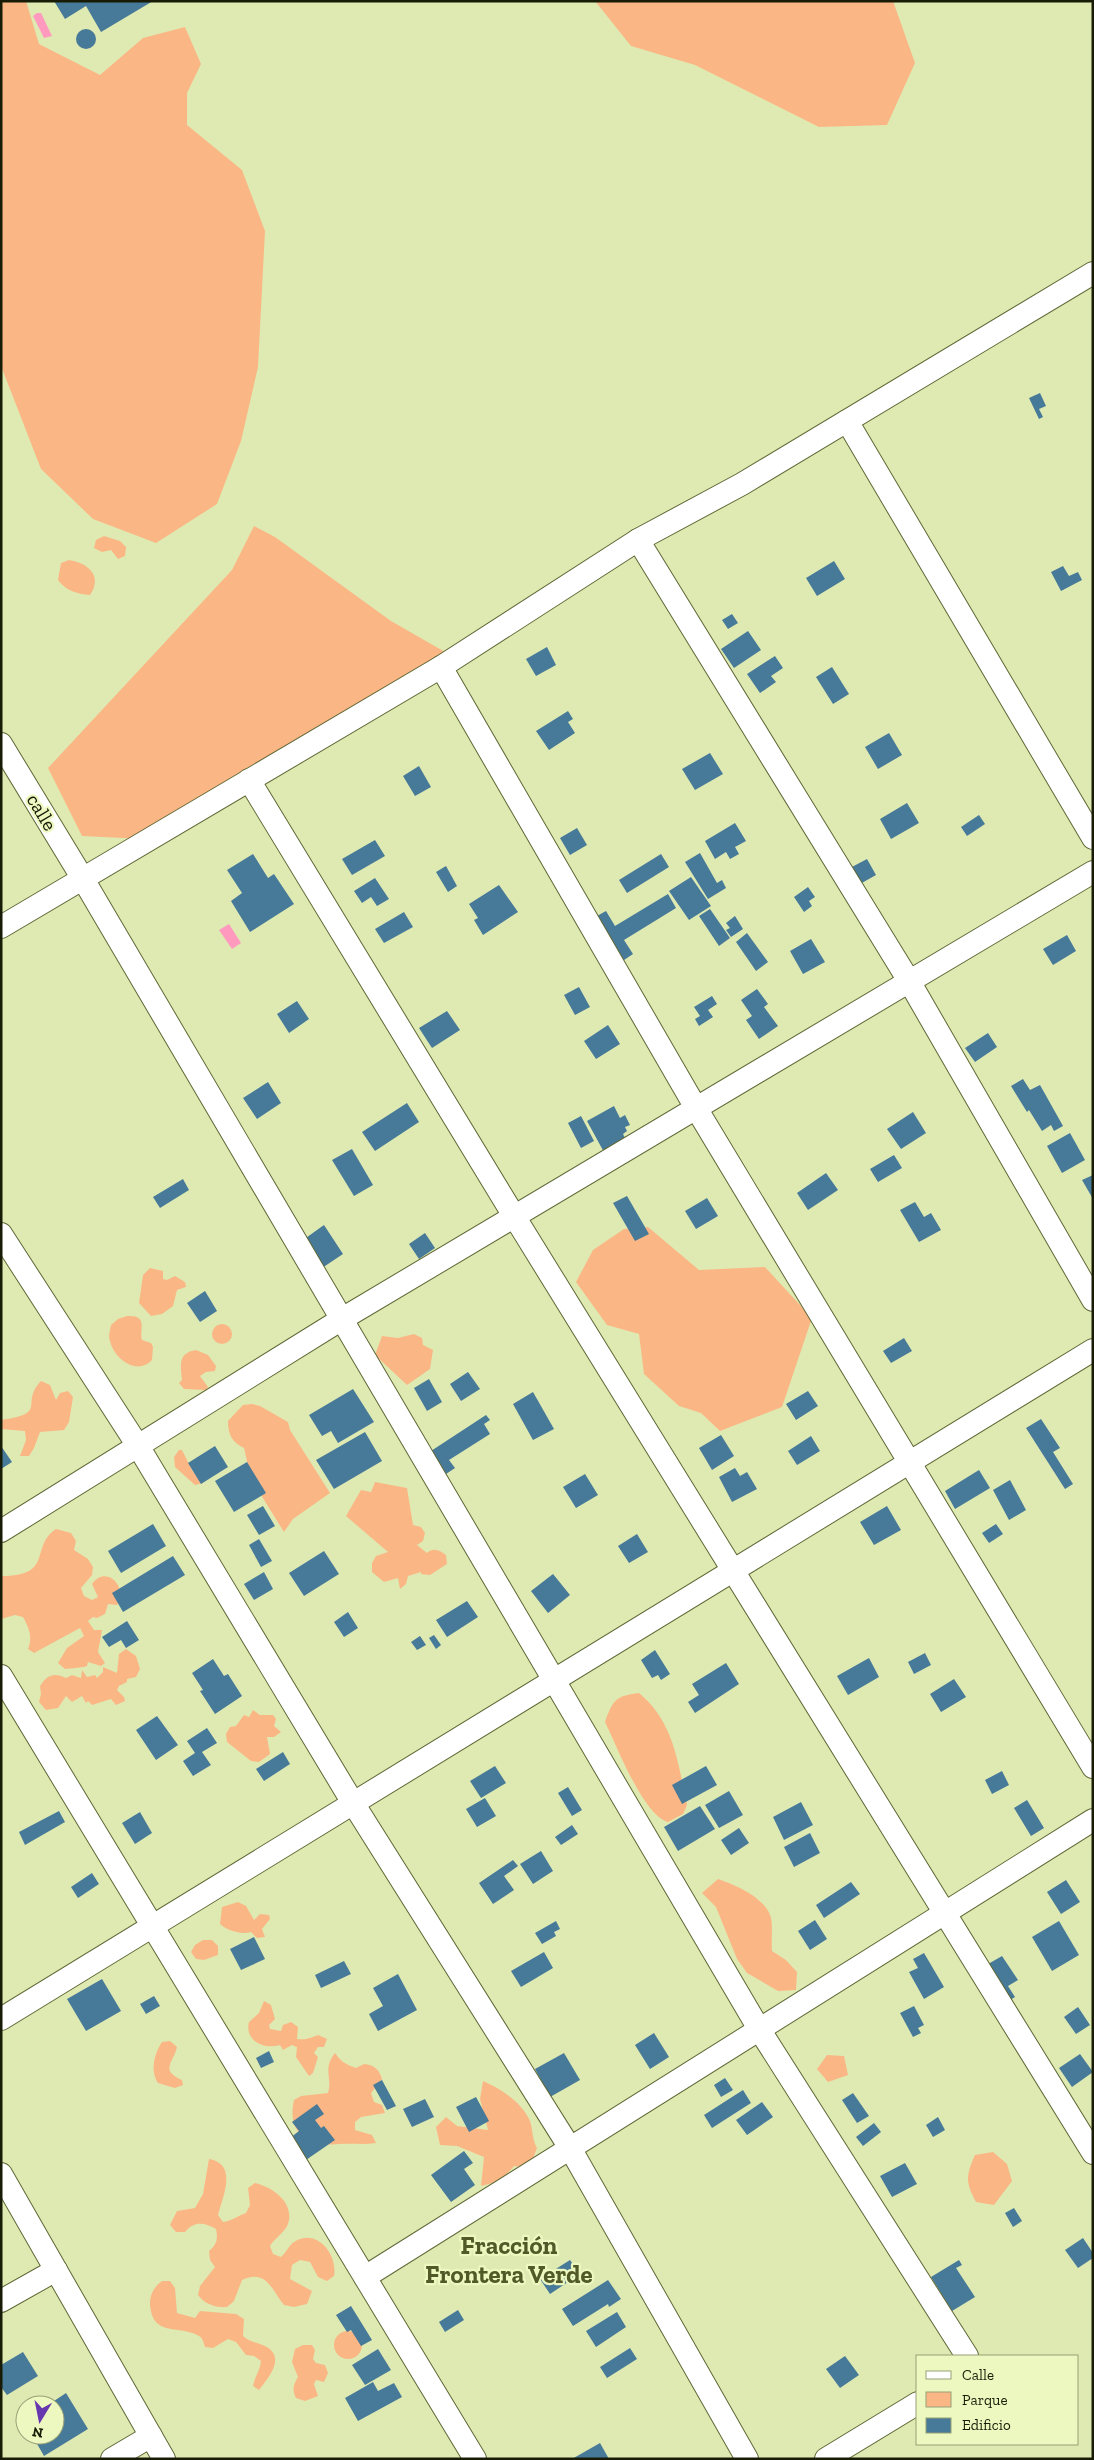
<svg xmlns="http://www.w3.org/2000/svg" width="1094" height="2460" viewBox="0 0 1094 2460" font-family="'Zilla Slab',serif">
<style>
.green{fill:#fab785}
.water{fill:#ff99be}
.building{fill:#477998}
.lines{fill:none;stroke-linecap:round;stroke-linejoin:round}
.street-casing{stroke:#5f6836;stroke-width:24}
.street{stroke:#fff;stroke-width:22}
.labels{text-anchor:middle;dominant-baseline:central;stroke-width:4.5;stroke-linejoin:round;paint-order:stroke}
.street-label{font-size:20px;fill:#181c07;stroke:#ecf8c0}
.district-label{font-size:25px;font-weight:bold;fill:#505927;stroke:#ecf8c0}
</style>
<rect width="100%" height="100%" fill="#dfeab3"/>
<g class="green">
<polygon points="1,1 26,1 39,44 100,75 143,38 185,27 201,64 187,93 187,125 242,170 265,231 258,367 241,441 217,504 156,543 93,519 41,469 1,366"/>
<polygon points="595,1 893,1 915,63 887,125 819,127 695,65 631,46"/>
<polygon points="254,526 275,537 391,621 452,656 144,839 82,836 48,768 232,570"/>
<polygon points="104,536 120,541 126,547 125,556 118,559 111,550 102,552 94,548 96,540"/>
<path d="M69,560C88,563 103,576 90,595C77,594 65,590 58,580L61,563Z"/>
<polygon points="648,1227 699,1270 765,1267 812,1318 782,1407 720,1431 701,1413 679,1406 644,1374 639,1334 607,1325 576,1282 593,1250 624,1229"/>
<polygon points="150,1268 163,1271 163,1279 167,1280 175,1276 185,1282 186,1287 177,1290 173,1306 162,1314 151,1316 139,1303 143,1275"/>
<path d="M127,1316C149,1315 139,1329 142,1340L151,1343L153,1347L152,1360C137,1376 114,1359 110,1341C108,1336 110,1331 111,1325L118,1319Z"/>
<circle cx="222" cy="1334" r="10"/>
<polygon points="414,1334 422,1338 423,1345 433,1350 430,1369 407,1385 375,1355 382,1336 398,1338"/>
<path d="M196,1350L208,1355L216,1366L215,1371L206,1372L200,1376L208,1387L206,1390L184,1389L179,1383L182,1380C181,1366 177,1353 196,1350Z"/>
<path d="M41,1381L50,1385L56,1400L60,1393L68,1391L73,1397L69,1422L64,1430L40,1432L34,1448L29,1456H20L26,1440L25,1431L1,1429V1420C50,1413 19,1404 41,1381Z"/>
<path d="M252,1404L260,1406L288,1422L290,1430L330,1493L293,1519L284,1532L251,1479L244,1448C232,1442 228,1435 228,1421L243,1405Z"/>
<polygon points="179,1450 182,1450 193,1472 203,1478 203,1483 195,1485 175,1467 174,1457"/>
<path d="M375,1482L407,1488L413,1525L421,1527L425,1533L423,1541L417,1545L427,1553C433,1547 440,1550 446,1555L447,1564L430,1575L421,1574V1572L408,1576L406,1584L400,1589L398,1578L384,1582L372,1572V1563L376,1556L388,1552L346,1516L361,1490L371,1492Z"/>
<path d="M56,1529L71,1533L76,1541L74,1550L88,1559L93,1567L92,1575L81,1588L84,1596L92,1600L98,1597L92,1584C106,1564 129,1587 117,1605L108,1604L105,1614L97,1618L93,1617L88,1621L94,1630H102L98,1652L105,1663L101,1666L88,1662L87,1666C81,1668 71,1668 65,1669L58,1663L67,1648L84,1636L80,1628L34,1653L28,1649C33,1637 29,1628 23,1617L15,1615L1,1619V1576C55,1576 29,1547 56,1529Z"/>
<path d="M126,1649L136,1656L140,1669L136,1677L127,1679V1682L119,1686L117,1690L124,1697L125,1701L116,1705L111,1699L92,1705L88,1701L86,1703L82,1696L72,1702L66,1696L58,1708L46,1710L39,1702L41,1694L40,1686C47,1675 54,1672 66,1678L72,1675L81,1678L82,1670L87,1677L95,1675L97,1678L103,1672V1667L117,1673L119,1654Z"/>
<path d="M639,1693C674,1722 678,1763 687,1805L683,1814L668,1822C643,1815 617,1746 605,1722C613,1700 615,1696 639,1693Z"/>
<polygon points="253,1710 260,1715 273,1715 276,1719 274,1726 281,1732 274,1737 267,1737 270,1754 259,1762 251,1761 227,1742 226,1734 230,1727 236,1726 244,1715 249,1717"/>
<path d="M718,1879C736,1885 766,1898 771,1918C773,1928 771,1941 772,1951L786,1960L797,1972L796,1990L778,1991L747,1973L737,1959L716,1907L702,1893Z"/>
<path d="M238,1902L246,1906L254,1920L260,1914L269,1915L270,1919L262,1929L265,1937L257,1938L251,1932C242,1935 228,1931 220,1924L222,1907Z"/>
<polygon points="203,1940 212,1940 218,1946 218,1955 204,1960 196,1959 191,1952 195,1945"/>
<path d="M264,2001L271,2005L275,2019L269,2025L270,2029L281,2031L283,2025L291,2022L298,2027L297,2039C307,2040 310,2038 318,2035L327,2039L324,2047H318L314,2053L318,2057L313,2073L309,2076L296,2057L297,2047L292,2045L283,2050L280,2045C265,2050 244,2041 249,2022L259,2013Z"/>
<path d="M170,2041L177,2047C174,2062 159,2070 182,2080L183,2085L175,2088L158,2083C150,2071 154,2054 162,2042Z"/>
<path d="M335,2053C341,2062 347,2065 356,2068L364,2064C374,2065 379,2069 382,2079L371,2093L374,2102L382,2105L385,2113L361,2117L355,2122V2130L372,2135L376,2143C364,2145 352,2143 340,2144C310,2147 286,2135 294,2100L301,2096L328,2093C333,2078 322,2069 335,2053Z"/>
<polygon points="827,2055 844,2056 848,2075 828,2082 817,2069"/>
<path d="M483,2081C501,2089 522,2102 530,2121C533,2130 532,2139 537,2148L531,2164L522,2167L514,2166L501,2181L481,2186L484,2157L457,2146L440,2145L436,2127L446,2117L457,2126L488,2130L480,2099Z"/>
<path d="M993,2152L1007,2164L1012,2181L994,2205L976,2202C965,2182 966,2175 975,2155Z"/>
<path d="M209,2159C238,2164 223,2196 218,2215L223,2222C232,2221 237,2216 246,2213L250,2205L248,2188L255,2183C273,2187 295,2203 288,2224C285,2232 275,2238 270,2246L273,2254L281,2257C286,2253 289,2245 294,2242C317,2227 338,2255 334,2276L327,2281L318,2277L310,2262L300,2260L292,2265L290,2279L312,2291L307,2304L294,2307L284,2305C272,2291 267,2268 242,2280L234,2301L227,2307C216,2308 204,2304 198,2295L200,2286L215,2267L210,2260L209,2251C217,2244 218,2239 216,2229C204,2222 194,2221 185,2232H176L170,2225L177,2211L195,2208L203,2194Z"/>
<path d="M162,2281H170L175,2288L177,2313L195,2318L200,2311L236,2314L244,2319L243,2336C250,2342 256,2342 265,2346C287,2357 268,2378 259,2390L253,2386C255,2376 260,2371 261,2361L254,2356L246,2355L236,2342L228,2339L213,2348L205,2347C203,2342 203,2337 197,2335C178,2325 152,2337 150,2304C150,2294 154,2287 162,2281Z"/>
<circle cx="348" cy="2345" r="14"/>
<path d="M303,2345H312L315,2350L313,2359L316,2363L325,2365L328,2373L324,2382L316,2380L314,2384L318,2396L305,2401L296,2398C292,2390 293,2385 298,2377L292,2362L295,2349Z"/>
</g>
<g class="water">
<polygon points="37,13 41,13 52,36 44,38 33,16"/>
<polygon points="229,924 241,943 232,949 219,930"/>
</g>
<g class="building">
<polygon points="54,1 153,1 101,32 86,6 65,19"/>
<circle cx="86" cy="39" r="10"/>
<polygon points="1040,393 1046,406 1039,409 1043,417 1039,419 1029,398"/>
<polygon points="834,561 845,579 817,596 806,578"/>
<polygon points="1063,566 1069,576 1078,572 1082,580 1061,591 1051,572"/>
<polygon points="732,614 738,623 728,629 722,620"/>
<polygon points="748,631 761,650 734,668 721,649"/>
<polygon points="547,647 556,665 536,676 526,659"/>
<polygon points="775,656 783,668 771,676 776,682 760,693 747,674"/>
<polygon points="832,667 849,694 833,704 816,677"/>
<polygon points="568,711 573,719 568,722 575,733 549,750 536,731"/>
<polygon points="889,733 902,755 878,769 865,747"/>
<polygon points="710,753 723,774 695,790 682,769"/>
<polygon points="419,766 431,787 415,796 403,776"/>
<polygon points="907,803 919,823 891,839 880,819"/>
<polygon points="979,815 985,824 967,836 961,827"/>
<polygon points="735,823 746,841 735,847 739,854 730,859 726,852 715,859 705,841"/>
<polygon points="577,828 587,845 570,855 560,838"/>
<polygon points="375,840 385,856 352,875 342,859"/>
<polygon points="700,853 717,883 722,880 726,888 708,899 685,862"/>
<polygon points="253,854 268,878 274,874 294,904 250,932 231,901 242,893 227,870"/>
<polygon points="661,854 669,867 627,893 619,880"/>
<polygon points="867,859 876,875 860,884 850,868"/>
<polygon points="446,866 457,886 448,892 436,872"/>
<polygon points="691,877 711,906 689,920 669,891"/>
<polygon points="375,878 389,899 377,906 371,897 362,903 354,891"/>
<polygon points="499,885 518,912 483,935 474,920 478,918 469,904"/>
<polygon points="808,887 815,897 809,901 812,906 804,912 794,897"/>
<polygon points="668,894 676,908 624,940 633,954 624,960 597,916 606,911 615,926"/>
<polygon points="710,909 730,938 719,946 699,916"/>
<polygon points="404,912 413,927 384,943 375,929"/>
<polygon points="735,916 743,929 731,937 726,930 730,928 726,923"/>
<polygon points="747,933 768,962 756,971 736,942"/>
<polygon points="1067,935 1076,951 1053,965 1043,949"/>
<polygon points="811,939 825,962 803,974 790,951"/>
<polygon points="579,987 590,1007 575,1015 564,995"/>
<polygon points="757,989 768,1004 764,1007 778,1026 759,1039 746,1020 752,1016 741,1000"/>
<polygon points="712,996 717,1004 708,1010 713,1017 699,1026 695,1019 700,1016 694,1007"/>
<polygon points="297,1001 309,1019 289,1033 277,1014"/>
<polygon points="447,1011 460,1030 432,1048 419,1028"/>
<polygon points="608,1025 620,1044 596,1059 584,1041"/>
<polygon points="988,1033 997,1047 975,1062 965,1048"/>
<polygon points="1023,1079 1030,1090 1040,1085 1063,1126 1054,1131 1051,1125 1042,1131 1029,1110 1027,1112 1011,1086"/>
<polygon points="268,1082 281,1103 257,1119 243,1098"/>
<polygon points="407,1103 419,1122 375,1151 362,1132"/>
<polygon points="614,1106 620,1118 625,1115 630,1125 625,1127 627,1131 623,1134 627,1142 605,1154 587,1121"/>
<polygon points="913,1112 926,1133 901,1149 887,1129"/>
<polygon points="581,1116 594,1141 581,1148 568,1123"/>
<polygon points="1070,1133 1085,1160 1062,1173 1047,1146"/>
<polygon points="352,1149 373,1185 354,1196 332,1160"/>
<polygon points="894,1155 902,1168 878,1182 870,1169"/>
<polygon points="826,1173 838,1190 808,1210 797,1193"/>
<polygon points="1093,1175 1093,1199 1082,1180"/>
<polygon points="183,1179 189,1190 160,1208 153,1197"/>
<polygon points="627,1196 649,1234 635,1241 613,1203"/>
<polygon points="707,1198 718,1216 696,1229 685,1211"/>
<polygon points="915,1202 924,1217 931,1213 941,1230 919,1242 900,1210"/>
<polygon points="324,1225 343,1254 322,1268 303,1240"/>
<polygon points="425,1233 435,1248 419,1259 409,1244"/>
<polygon points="205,1291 217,1311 200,1322 187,1303"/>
<polygon points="904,1338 912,1351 891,1363 883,1351"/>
<polygon points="468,1372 480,1389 461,1401 450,1384"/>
<polygon points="429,1379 442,1402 427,1411 414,1388"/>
<polygon points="353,1389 374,1422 338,1443 331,1431 322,1436 309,1415"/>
<polygon points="808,1391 818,1406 796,1420 786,1404"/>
<polygon points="533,1392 554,1429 533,1440 513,1404"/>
<polygon points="486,1415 490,1420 484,1424 490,1434 449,1460 455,1468 446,1474 431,1451"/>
<polygon points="1041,1419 1060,1448 1053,1452 1073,1484 1065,1489 1026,1428"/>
<polygon points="365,1432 382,1461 334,1489 316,1460"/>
<polygon points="721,1435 734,1456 712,1470 699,1448"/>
<polygon points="811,1436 820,1451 797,1465 788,1451"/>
<polygon points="1,1446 12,1462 1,1469"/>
<polygon points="215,1446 228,1467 201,1484 188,1463"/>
<polygon points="247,1462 266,1493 234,1512 215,1481"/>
<polygon points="735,1468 740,1476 747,1472 757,1489 732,1502 719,1477"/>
<polygon points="979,1470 990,1488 955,1509 945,1491"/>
<polygon points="585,1474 598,1495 576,1508 563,1487"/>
<polygon points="1010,1480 1026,1510 1009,1520 993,1490"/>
<polygon points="263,1506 275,1526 259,1535 247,1515"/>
<polygon points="887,1506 901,1530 874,1545 860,1522"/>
<polygon points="153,1524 166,1546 121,1573 108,1551"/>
<polygon points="996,1524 1003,1534 989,1543 982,1533"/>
<polygon points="637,1534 648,1552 629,1563 618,1546"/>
<polygon points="259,1539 272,1561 261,1567 249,1545"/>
<polygon points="324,1551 339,1574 304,1596 289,1573"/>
<polygon points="173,1556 185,1575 123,1612 112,1593"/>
<polygon points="264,1572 273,1589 254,1600 244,1584"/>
<polygon points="553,1574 570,1595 548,1613 531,1591"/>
<polygon points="467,1601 478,1617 447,1637 436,1620"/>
<polygon points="348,1612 358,1628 344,1637 334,1622"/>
<polygon points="127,1621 139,1640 126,1648 121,1640 109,1647 102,1637"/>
<polygon points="434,1635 441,1645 436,1649 429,1638"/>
<polygon points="420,1636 426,1645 417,1650 411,1642"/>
<polygon points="655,1650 670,1674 661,1680 658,1675 652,1678 641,1660"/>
<polygon points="925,1653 931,1665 914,1674 908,1662"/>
<polygon points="869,1658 879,1677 848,1695 837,1676"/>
<polygon points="213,1659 224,1676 228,1674 242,1696 215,1714 200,1691 203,1690 192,1673"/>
<polygon points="726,1663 739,1684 695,1713 688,1702 699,1695 692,1684"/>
<polygon points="954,1679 966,1697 941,1712 930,1694"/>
<polygon points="157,1716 178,1745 156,1760 136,1730"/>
<polygon points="207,1728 217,1743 202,1752 211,1765 193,1776 183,1761 195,1753 187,1741"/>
<polygon points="283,1752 290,1764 264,1781 256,1769"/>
<polygon points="495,1766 506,1783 481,1798 470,1781"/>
<polygon points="706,1766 717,1785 682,1804 672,1785"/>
<polygon points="1002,1771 1009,1785 992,1794 985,1780"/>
<polygon points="568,1787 582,1810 572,1816 558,1793"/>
<polygon points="729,1791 743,1815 719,1828 705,1805"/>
<polygon points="485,1798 496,1816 477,1827 466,1809"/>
<polygon points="1027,1800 1044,1828 1031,1836 1014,1808"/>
<polygon points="801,1802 813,1825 784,1840 773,1817"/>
<polygon points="700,1806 715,1829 678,1851 664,1827"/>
<polygon points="59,1811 65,1822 25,1845 19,1832"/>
<polygon points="140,1812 152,1833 135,1844 122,1823"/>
<polygon points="572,1825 578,1834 561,1845 555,1837"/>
<polygon points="739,1828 749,1843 731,1855 721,1840"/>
<polygon points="810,1833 820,1853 794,1867 784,1847"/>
<polygon points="541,1851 553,1871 533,1884 520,1864"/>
<polygon points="513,1860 518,1866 504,1876 514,1890 493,1904 479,1883"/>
<polygon points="92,1873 99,1884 78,1898 71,1887"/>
<polygon points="1066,1880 1080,1902 1061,1914 1047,1892"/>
<polygon points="851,1882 860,1894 824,1918 816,1905"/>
<polygon points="815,1920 827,1939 810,1950 798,1931"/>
<polygon points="556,1921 560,1929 554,1932 556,1936 542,1944 535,1933"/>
<polygon points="1059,1921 1079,1955 1052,1971 1032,1937"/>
<polygon points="254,1937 265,1959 241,1970 230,1949"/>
<polygon points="544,1952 553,1968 521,1987 511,1971"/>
<polygon points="924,1953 944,1987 924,1999 909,1972 918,1968 913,1959"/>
<polygon points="1002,1956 1018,1980 1008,1986 1015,1997 1007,2002 983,1967"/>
<polygon points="344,1961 351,1974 321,1988 315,1975"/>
<polygon points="398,1974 417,2010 378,2031 369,2014 383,2006 373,1988"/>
<polygon points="102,1979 121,2011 86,2031 67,1999"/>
<polygon points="154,1996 160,2006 146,2014 140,2004"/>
<polygon points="914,2006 924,2025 918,2028 921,2033 913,2037 900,2013"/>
<polygon points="1078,2007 1090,2025 1076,2034 1064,2017"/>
<polygon points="654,2033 669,2057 650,2069 635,2045"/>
<polygon points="269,2051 274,2062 261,2068 256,2058"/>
<polygon points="564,2053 580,2080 550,2097 535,2069"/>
<polygon points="1080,2054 1093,2072 1072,2087 1059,2068"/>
<polygon points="725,2078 733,2090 721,2097 714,2085"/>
<polygon points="382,2080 396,2106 387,2110 373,2085"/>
<polygon points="743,2090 751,2103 712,2128 704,2115"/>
<polygon points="853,2093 869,2116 857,2123 842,2100"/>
<polygon points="476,2097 489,2121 469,2132 456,2107"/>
<polygon points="425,2099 434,2117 412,2127 403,2109"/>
<polygon points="762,2102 773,2117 747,2135 736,2120"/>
<polygon points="317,2104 324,2114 315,2120 321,2128 324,2126 335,2140 303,2162 290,2138 299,2131 292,2122"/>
<polygon points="938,2117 945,2130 933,2137 926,2125"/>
<polygon points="874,2123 881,2132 863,2146 856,2137"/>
<polygon points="464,2151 473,2163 464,2169 475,2185 451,2202 431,2175"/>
<polygon points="905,2163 917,2184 892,2197 880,2176"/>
<polygon points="1014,2208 1022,2221 1013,2227 1005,2213"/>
<polygon points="1083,2238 1093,2253 1093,2258 1078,2268 1065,2250"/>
<polygon points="570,2260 580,2274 550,2294 540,2279"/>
<polygon points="959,2260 962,2265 956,2268 975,2297 952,2311 931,2277"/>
<polygon points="608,2280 621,2299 609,2307 608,2304 573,2326 562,2309"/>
<polygon points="351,2306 372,2340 361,2346 351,2330 347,2332 336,2315"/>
<polygon points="458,2310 464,2320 445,2332 439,2322"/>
<polygon points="617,2312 626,2327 596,2347 586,2331"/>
<polygon points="630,2348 637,2359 607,2378 600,2367"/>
<polygon points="378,2349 391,2370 365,2385 352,2365"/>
<polygon points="23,2352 38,2376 7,2395 1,2387 1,2365"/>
<polygon points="845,2356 859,2375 840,2388 826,2369"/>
<polygon points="373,2382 378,2391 394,2383 402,2397 358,2421 345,2398"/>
<polygon points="66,2393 88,2429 44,2456 32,2435 55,2435 55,2405 48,2405"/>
<polygon points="600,2443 609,2459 572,2459"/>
</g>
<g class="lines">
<g class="street-casing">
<g id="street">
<polyline points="847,421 1093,838"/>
<polyline points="638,540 909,981 1093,1300"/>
<polyline points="441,667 696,1108 1093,1767"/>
<polyline points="1,744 83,879 759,2029 967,2356"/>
<polyline points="249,780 514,1216 1093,2153"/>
<polyline points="1,927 441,667 638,540 742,484 1093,273"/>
<polyline points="1,1234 138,1446 353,1803 570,2148 747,2459"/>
<polyline points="1,1531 342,1319 1093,872"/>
<polyline points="1,1676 475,2459"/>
<polyline points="1,2019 1093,1350"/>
<polyline points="1,2174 164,2459"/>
<polyline points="365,2277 1093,1820"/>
<polyline points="1,2301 56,2270"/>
<polyline points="112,2459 151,2436"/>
<polyline points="826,2459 918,2403"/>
</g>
</g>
<use href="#street" class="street"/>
</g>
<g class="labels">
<g class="street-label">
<text transform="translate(42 812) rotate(59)">calle</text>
</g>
<g class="district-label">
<text x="509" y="2245">Fracción<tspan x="509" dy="29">Frontera Verde</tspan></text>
</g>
</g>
<rect width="1094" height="2460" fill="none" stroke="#181c07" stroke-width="5"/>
<rect x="916" y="2355" width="162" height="90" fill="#ecf8c0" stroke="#97a076"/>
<rect x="926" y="2371" width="25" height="8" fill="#ffffff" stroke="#97a076"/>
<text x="962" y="2380" font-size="15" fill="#181c07">Calle</text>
<rect x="926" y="2392" width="25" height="15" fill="#fab785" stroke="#97a076"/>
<text x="962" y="2405" font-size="15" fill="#181c07">Parque</text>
<rect x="926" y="2418" width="25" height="15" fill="#477998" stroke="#97a076"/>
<text x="962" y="2430" font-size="15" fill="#181c07">Edificio</text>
<g transform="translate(40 2420) rotate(190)"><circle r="24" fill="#ecf8c0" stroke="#97a076"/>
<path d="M0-4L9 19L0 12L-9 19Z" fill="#6737af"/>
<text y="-8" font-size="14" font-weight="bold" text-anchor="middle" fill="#181c07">N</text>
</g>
</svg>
